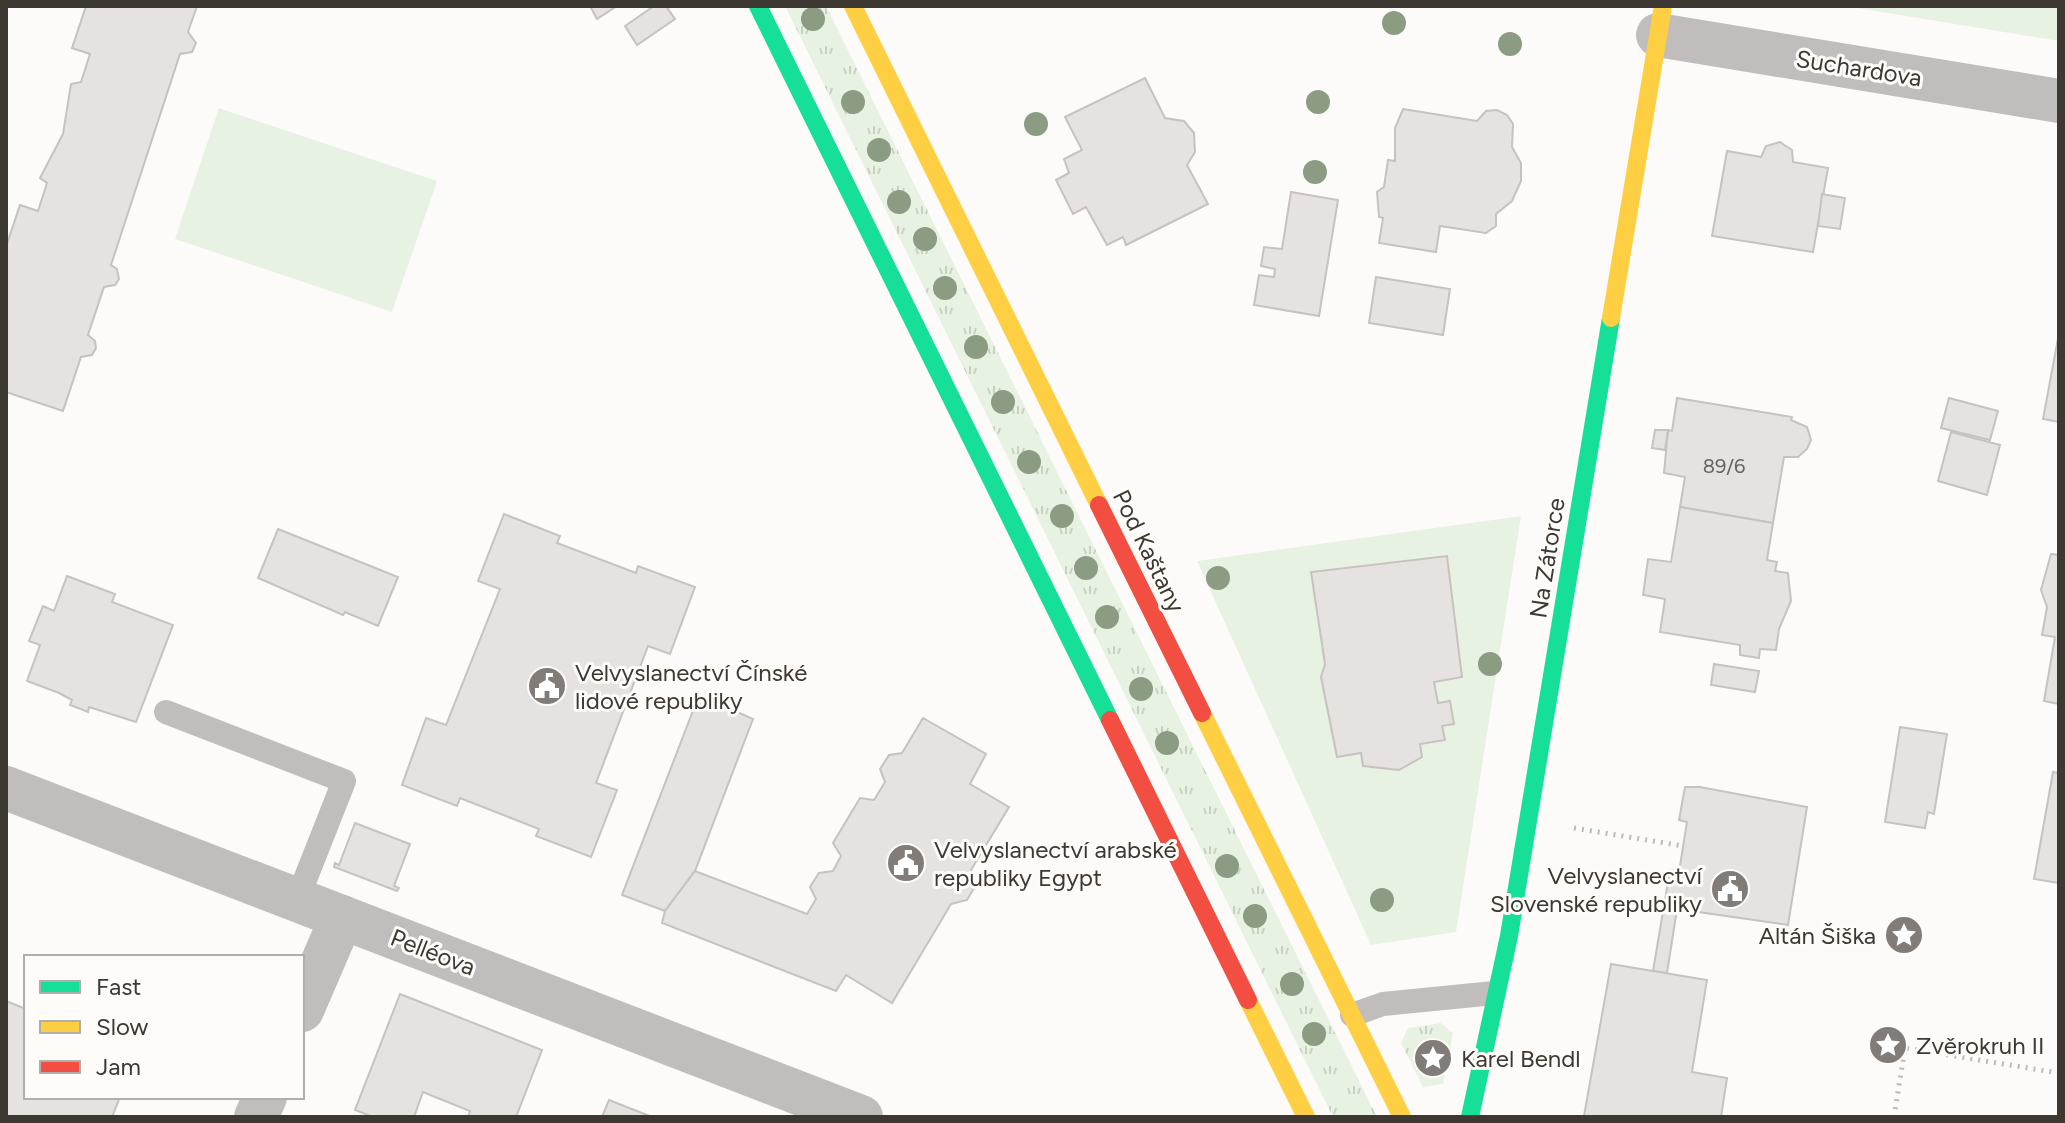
<svg xmlns="http://www.w3.org/2000/svg" width="2065" height="1123" viewBox="0 0 2065 1123" font-family="Figtree,sans-serif">
<style>
.grass{fill:url(#grass-tufts)}
.garden{fill:#e8f2e2;fill-rule:evenodd}
.building{fill:#e6e2df;stroke:#c7c2c0;stroke-width:2}
.lines{fill:none;stroke-linecap:round;stroke-linejoin:round}
.path{stroke:#bdbbba;stroke-width:5;stroke-dasharray:2 6;stroke-linecap:butt}
.lane{stroke:#c1bdbd;stroke-width:24}
.street{stroke:#c1bdbd;stroke-width:44}
.fast{stroke:#16e098;stroke-width:18}
.slow{stroke:#ffcf43;stroke-width:18}
.jam{stroke:#f24e42;stroke-width:18}
.tree{fill:#8b9c83}
.labels{text-anchor:middle;dominant-baseline:central;stroke-width:6;stroke-linejoin:round;paint-order:stroke}
.number-label{font-size:20px;fill:#68625d}
.street-label{font-size:24px;fill:#3e3832;stroke:#fefbf8}
.poi-label{font-size:24px;fill:#3e3832;stroke:#fefbf8;text-anchor:start}
</style>
<defs>
<pattern id="grass-tufts" width="24" height="20" patternUnits="userSpaceOnUse" patternTransform="scale(2)"><rect width="24" height="20" fill="#e8f2e2"/><path d="M3 7l-1-3M5 7V3M7 7l1-3M15 17l-1-3M17 17v-4M19 17l1-3" fill="none" stroke="#c8d0c2"/></pattern>
</defs>
<rect width="100%" height="100%" fill="#fdfbf9"/>
<g class="grass">
<polygon points="785,6 826,6 1377,1117 1333,1117"/>
<polygon points="1441,1023 1453,1033 1443,1084 1423,1087 1401,1043 1408,1028"/>
</g>
<g class="garden">
<polygon points="1845,6 2059,6 2059,41"/>
<polygon points="219,108 437,181 392,312 175,239"/>
<path d="M1521,516L1456,932L1371,945L1197,561ZM1447,556L1462,677L1434,682L1438,703L1451,702L1454,724L1442,726L1444,740L1420,744L1422,757L1399,770L1363,767L1361,753L1337,756L1321,677L1325,664L1312,572Z"/>
</g>
<g class="building">
<polygon points="86,6 197,6 188,32 196,43 192,52 180,54 111,265 117,269 119,279 115,285 104,287 88,335 95,341 96,348 92,355 81,357 63,411 6,392 6,247 20,205 38,211 47,183 40,178 63,134 71,84 81,82 90,54 72,48"/>
<polygon points="590,6 617,6 597,19"/>
<polygon points="654,6 666,6 675,19 637,45 625,26"/>
<polygon points="1145,78 1165,118 1184,121 1194,133 1195,152 1187,165 1208,204 1126,245 1123,237 1107,245 1086,207 1073,214 1056,180 1069,173 1064,159 1082,150 1065,117"/>
<polygon points="1403,109 1477,121 1486,111 1497,110 1507,115 1513,124 1512,147 1521,163 1521,181 1512,201 1496,214 1496,226 1486,233 1440,226 1436,252 1379,243 1383,218 1379,217 1377,192 1384,187 1388,160 1395,161 1395,128"/>
<polygon points="1780,142 1792,150 1793,162 1828,168 1813,252 1712,236 1727,151 1761,157 1766,146"/>
<polygon points="1291,192 1338,200 1319,316 1254,305 1259,275 1274,277 1275,269 1261,266 1264,247 1282,249"/>
<polygon points="1822,194 1845,198 1840,229 1818,226"/>
<polygon points="1376,277 1450,289 1443,335 1369,323"/>
<polygon points="2059,333 2059,422 2043,419"/>
<polygon points="1677,398 1792,417 1791,420 1807,427 1811,440 1807,449 1798,457 1784,457 1773,523 1680,507 1685,477 1664,473 1668,430 1672,431"/>
<polygon points="1949,398 1998,411 1990,440 1941,428"/>
<polygon points="1655,430 1668,430 1665,450 1652,448"/>
<polygon points="1951,432 2000,445 1987,495 1938,481"/>
<polygon points="1680,507 1773,523 1767,560 1777,562 1775,571 1788,573 1791,601 1779,629 1776,650 1760,649 1759,658 1740,655 1740,645 1660,632 1665,599 1643,595 1648,559 1671,562"/>
<polygon points="504,514 560,536 557,543 636,573 638,566 695,587 670,654 648,646 596,783 617,790 591,857 536,836 539,829 460,798 457,806 402,785 426,718 446,725 500,589 478,581"/>
<polygon points="278,529 398,577 378,626 345,612 343,615 258,578"/>
<polygon points="2051,554 2059,555 2059,704 2044,701 2055,637 2042,635 2047,607 2041,590"/>
<polygon points="1447,556 1462,677 1434,682 1438,703 1450,701 1454,724 1442,726 1445,740 1420,744 1422,757 1399,770 1363,766 1361,753 1337,757 1321,677 1325,664 1311,572"/>
<polygon points="67,576 115,594 112,602 173,625 136,722 89,707 88,712 70,705 72,700 59,693 27,681 40,645 29,641 43,606 54,611"/>
<polygon points="1714,664 1759,671 1755,692 1711,685"/>
<polygon points="699,695 753,719 695,871 665,911 622,895"/>
<polygon points="923,718 986,754 970,784 1009,807 971,870 976,885 967,900 951,904 892,1003 846,975 836,991 662,923 665,911 695,871 807,914 816,899 810,887 819,873 833,871 841,856 833,843 860,798 874,800 885,782 880,769 889,755 902,753"/>
<polygon points="1900,727 1947,734 1934,814 1928,812 1925,828 1885,822"/>
<polygon points="2053,772 2059,773 2059,883 2034,879"/>
<polygon points="1685,787 1700,787 1807,807 1788,925 1677,909 1667,973 1653,971 1670,870 1679,872 1687,822 1679,820"/>
<polygon points="355,823 410,844 394,886 399,888 397,891 334,867 335,863 339,865"/>
<polygon points="1611,964 1707,980 1692,1072 1727,1078 1721,1117 1584,1116"/>
<polygon points="400,994 542,1050 516,1117 468,1117 470,1111 423,1092 414,1117 373,1117 355,1110"/>
<polygon points="6,1001 26,1009 26,1097 120,1097 112,1117 6,1117"/>
<polygon points="609,1100 652,1117 602,1117"/>
</g>
<g class="lines">
<g class="path">
<polyline points="1574,828 1683,846"/>
<polyline points="1894,1117 1905,1048 2059,1073"/>
</g>
<g class="lane">
<polyline points="166,712 344,781 297,900"/>
<polyline points="1352,1015 1383,1004 1494,993"/>
</g>
<g class="street">
<polyline points="1658,35 2059,101"/>
<polyline points="6,788 861,1117"/>
<polyline points="302,1010 342,917"/>
<polyline points="256,1117 265,1097"/>
</g>
<g class="fast">
<polyline points="758,6 1110,720"/>
<polyline points="1470,1117 1509,936 1611,318"/>
</g>
<g class="slow">
<polyline points="853,6 1099,505"/>
<polyline points="1611,318 1663,6"/>
<polyline points="1202,713 1402,1117"/>
<polyline points="1248,1000 1306,1117"/>
</g>
<g class="jam">
<polyline points="1099,505 1202,713"/>
<polyline points="1110,720 1248,1000"/>
</g>
</g>
<g class="tree">
<circle cx="813" cy="19" r="12"/>
<circle cx="1394" cy="23" r="12"/>
<circle cx="1510" cy="44" r="12"/>
<circle cx="853" cy="102" r="12"/>
<circle cx="1318" cy="102" r="12"/>
<circle cx="1036" cy="124" r="12"/>
<circle cx="879" cy="150" r="12"/>
<circle cx="1315" cy="172" r="12"/>
<circle cx="899" cy="202" r="12"/>
<circle cx="925" cy="239" r="12"/>
<circle cx="945" cy="288" r="12"/>
<circle cx="976" cy="347" r="12"/>
<circle cx="1003" cy="402" r="12"/>
<circle cx="1029" cy="462" r="12"/>
<circle cx="1062" cy="516" r="12"/>
<circle cx="1086" cy="568" r="12"/>
<circle cx="1218" cy="578" r="12"/>
<circle cx="1107" cy="617" r="12"/>
<circle cx="1490" cy="664" r="12"/>
<circle cx="1141" cy="689" r="12"/>
<circle cx="1167" cy="743" r="12"/>
<circle cx="1227" cy="866" r="12"/>
<circle cx="1382" cy="900" r="12"/>
<circle cx="1255" cy="916" r="12"/>
<circle cx="1292" cy="984" r="12"/>
<circle cx="1314" cy="1034" r="12"/>
</g>
<defs>
<g id="civic-disc" transform="scale(2)"><circle r="9.5" fill="#817c78" stroke="#fefbf8"/><path d="M-.6-6.5H3V-4.5H.6V-3L4-1V1h2V6H-6V1h2V-1L-.6-3ZM-1.2 2.5V6h2.4V2.5Z" fill="#fff"/></g>
<g id="sight-disc" transform="scale(2)"><circle r="9.5" fill="#817c78" stroke="#fefbf8"/><path d="M0-6L1.8-2.2L6-1.7L2.9 1.2L3.7 5.4L0 3.3L-3.7 5.4L-2.9 1.2L-6-1.7L-1.8-2.2Z" fill="#fff"/></g>
</defs>
<g fill-rule="evenodd">
<use href="#civic-disc" x="547" y="686"/>
<use href="#civic-disc" x="906" y="863"/>
<use href="#civic-disc" x="1730" y="889"/>
<use href="#sight-disc" x="1904" y="935"/>
<use href="#sight-disc" x="1888" y="1045"/>
<use href="#sight-disc" x="1433" y="1058"/>
</g>
<g class="labels">
<g class="number-label">
<text x="1724" y="466">89/6</text>
</g>
<g class="street-label">
<text transform="translate(1859 68) rotate(9)">Suchardova</text>
<text transform="translate(1149 551) rotate(64)">Pod Kaštany</text>
<text transform="translate(1547 558) rotate(-81)">Na Zátorce</text>
<text transform="translate(433 952) rotate(21)">Pelléova</text>
</g>
<g class="poi-label">
<text x="575" y="672">Velvyslanectví Čínské<tspan x="575" dy="28">lidové republiky</tspan></text>
<text x="934" y="849">Velvyslanectví arabské<tspan x="934" dy="28">republiky Egypt</tspan></text>
<text x="1702" y="875" text-anchor="end">Velvyslanectví<tspan x="1702" dy="28">Slovenské republiky</tspan></text>
<text x="1876" y="935" text-anchor="end">Altán Šiška</text>
<text x="1916" y="1045">Zvěrokruh II</text>
<text x="1461" y="1058">Karel Bendl</text>
</g>
</g>
<rect width="2065" height="1123" fill="none" stroke="#3e3832" stroke-width="16"/>
<rect x="24" y="955" width="280" height="144" fill="#fefbf8" stroke="#b1ada9" stroke-width="2"/>
<rect x="40" y="981" width="40" height="12" fill="#16e098" stroke="#b1ada9" stroke-width="2"/>
<text x="96" y="995" font-size="24" fill="#3e3832">Fast</text>
<rect x="40" y="1021" width="40" height="12" fill="#ffcf43" stroke="#b1ada9" stroke-width="2"/>
<text x="96" y="1035" font-size="24" fill="#3e3832">Slow</text>
<rect x="40" y="1061" width="40" height="12" fill="#f24e42" stroke="#b1ada9" stroke-width="2"/>
<text x="96" y="1075" font-size="24" fill="#3e3832">Jam</text>
</svg>
